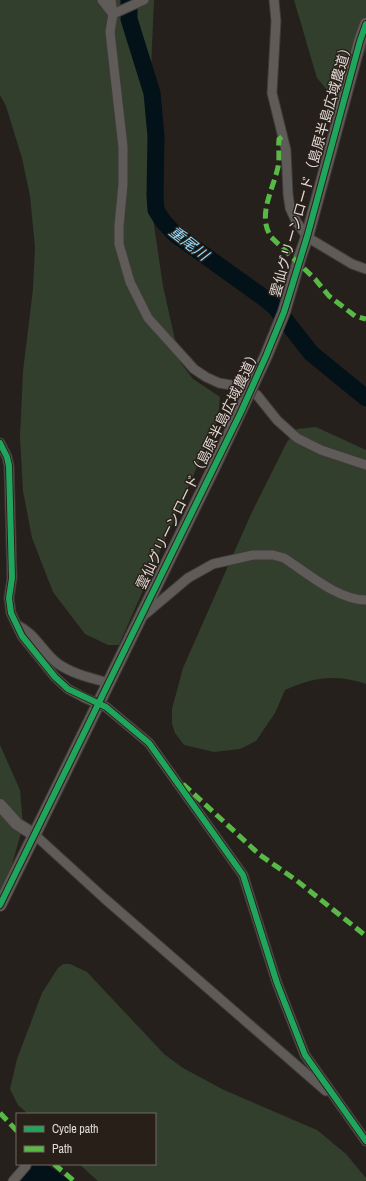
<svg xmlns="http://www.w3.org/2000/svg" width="366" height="1181" viewBox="0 0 366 1181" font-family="'Archivo Narrow','Noto Sans JP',sans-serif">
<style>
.green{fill:#323f2c}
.water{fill:#031118}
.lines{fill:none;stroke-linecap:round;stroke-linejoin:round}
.river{stroke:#031118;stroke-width:17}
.minor-casing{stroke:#403b39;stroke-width:11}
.tertiary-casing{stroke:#403b39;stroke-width:14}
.minor{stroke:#5f5b58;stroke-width:9}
.tertiary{stroke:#5f5b58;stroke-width:12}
.minor-bridge-casing{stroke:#403b39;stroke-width:11;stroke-linecap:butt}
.tertiary-bridge-casing{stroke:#403b39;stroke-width:14;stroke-linecap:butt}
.minor-bridge{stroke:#5f5b58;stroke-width:9}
.tertiary-bridge{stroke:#5f5b58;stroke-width:12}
.quiet{stroke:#58b947;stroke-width:5;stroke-dasharray:10 5;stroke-linecap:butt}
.cycleway-casing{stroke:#291f19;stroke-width:8}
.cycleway{stroke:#20a55d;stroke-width:6}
.labels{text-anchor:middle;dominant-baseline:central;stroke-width:3;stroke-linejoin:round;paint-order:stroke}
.street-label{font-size:14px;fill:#e0d9d5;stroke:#291f19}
.water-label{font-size:15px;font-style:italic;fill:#91dcfe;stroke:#291f19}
</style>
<rect width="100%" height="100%" fill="#26201c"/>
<g class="green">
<polygon points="0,0 154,0 148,136 151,205 163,286 180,362 193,379 220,397 218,419 119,645 108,645 85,634 53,592 32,538 23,491 20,437 23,371 33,289 35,247 30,196 22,158 6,106 0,95"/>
<polygon points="294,0 366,0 366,49 350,90 339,99 328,91 317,78"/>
<path d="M316,427L366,450V684C336,674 314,677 285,690L275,713L256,741L240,749L214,752L184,745L175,733L172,724V709L183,668L251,514L287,442L297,429Z"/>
<polygon points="0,745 20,790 23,826 0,906"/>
<polygon points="63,964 70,964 87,972 164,1054 183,1068 224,1090 317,1130 346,1154 366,1178 366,1181 98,1181 79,1164 155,1164 155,1114 28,1114 18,1105 10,1089 17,1059 42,993 58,968"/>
</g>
<polygon class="water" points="33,1164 46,1164 70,1181 20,1181"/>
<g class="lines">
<polyline class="river" points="129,0 129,19 152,93 156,136 155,195 156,210 163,221 175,234 264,298 275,307 311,353 366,398"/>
<g class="minor-casing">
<g id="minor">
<polyline points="102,0 112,13"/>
<polyline points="111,0 113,14 110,32 123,147 123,184 119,226 119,244 130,282 148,318 194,369 206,377 219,383 243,387 257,395 277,420 297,438 321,450 366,465"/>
<polyline points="274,0 276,21 272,93 286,150 288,194 290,208 296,221 307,237 352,264 366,269"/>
<polyline points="113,14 144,0"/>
<polyline points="0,443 7,457 9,466 12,578 9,598 11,613 22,636 55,677 68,689 85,698"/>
<path d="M143,616L188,578L213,564L253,555H273L284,558C307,573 338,600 366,600"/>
<path d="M17,625C35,633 42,651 57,663C72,674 91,678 109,683"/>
<polyline points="106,707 149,743 243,875 277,983 305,1055 366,1141"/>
<polyline points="35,835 104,898 326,1091"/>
<polyline points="13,1181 26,1166"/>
</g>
</g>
<g class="tertiary-casing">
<g id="tertiary">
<polyline points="300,257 307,237 360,41 366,24"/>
<polyline points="0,805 17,824 35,835"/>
<polyline points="0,905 215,465"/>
</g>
</g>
<use href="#minor" class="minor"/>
<use href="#tertiary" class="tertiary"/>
<g class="minor-bridge-casing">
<polyline id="minor-bridge" points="85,698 106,707"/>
</g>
<g class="tertiary-bridge-casing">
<polyline id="tertiary-bridge" points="215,465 266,356 284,312 300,257"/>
</g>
<use href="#minor-bridge" class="minor-bridge"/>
<use href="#tertiary-bridge" class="tertiary-bridge"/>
<g class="quiet">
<path d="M282,137L279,139C278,149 280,158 278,167C273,190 257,215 271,237L315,279L329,296L355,316L366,319"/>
<polyline points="183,784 260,855 296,880 366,936"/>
<polyline points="0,1113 17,1131"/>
<polyline points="54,1164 74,1181"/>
</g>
<g class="cycleway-casing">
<g id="cycleway">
<polyline points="0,443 7,457 9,466 12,578 9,598 11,613 22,636 55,677 68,689 106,707 149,743 243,875 277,983 305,1055 366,1141"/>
<polyline points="0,905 241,412 266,356 284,312 307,237 360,41 366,24"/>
</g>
</g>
<use href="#cycleway" class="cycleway"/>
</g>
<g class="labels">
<g class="street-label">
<text transform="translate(311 169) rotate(-74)">雲仙グリーンロード（島原半島広域農道）</text>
<text transform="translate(198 469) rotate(-64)">雲仙グリーンロード（島原半島広域農道）</text>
</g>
<g class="water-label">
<text transform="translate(189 243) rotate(38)">重尾川</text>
</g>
</g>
<rect x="16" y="1113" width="140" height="52" fill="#291f19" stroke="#726964"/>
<rect x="24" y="1126" width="20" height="6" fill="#20a55d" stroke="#726964"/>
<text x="52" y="1133" font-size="12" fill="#e0d9d5">Cycle path</text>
<rect x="24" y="1146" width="20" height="6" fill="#58b947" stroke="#726964"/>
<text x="52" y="1153" font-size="12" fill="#e0d9d5">Path</text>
</svg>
